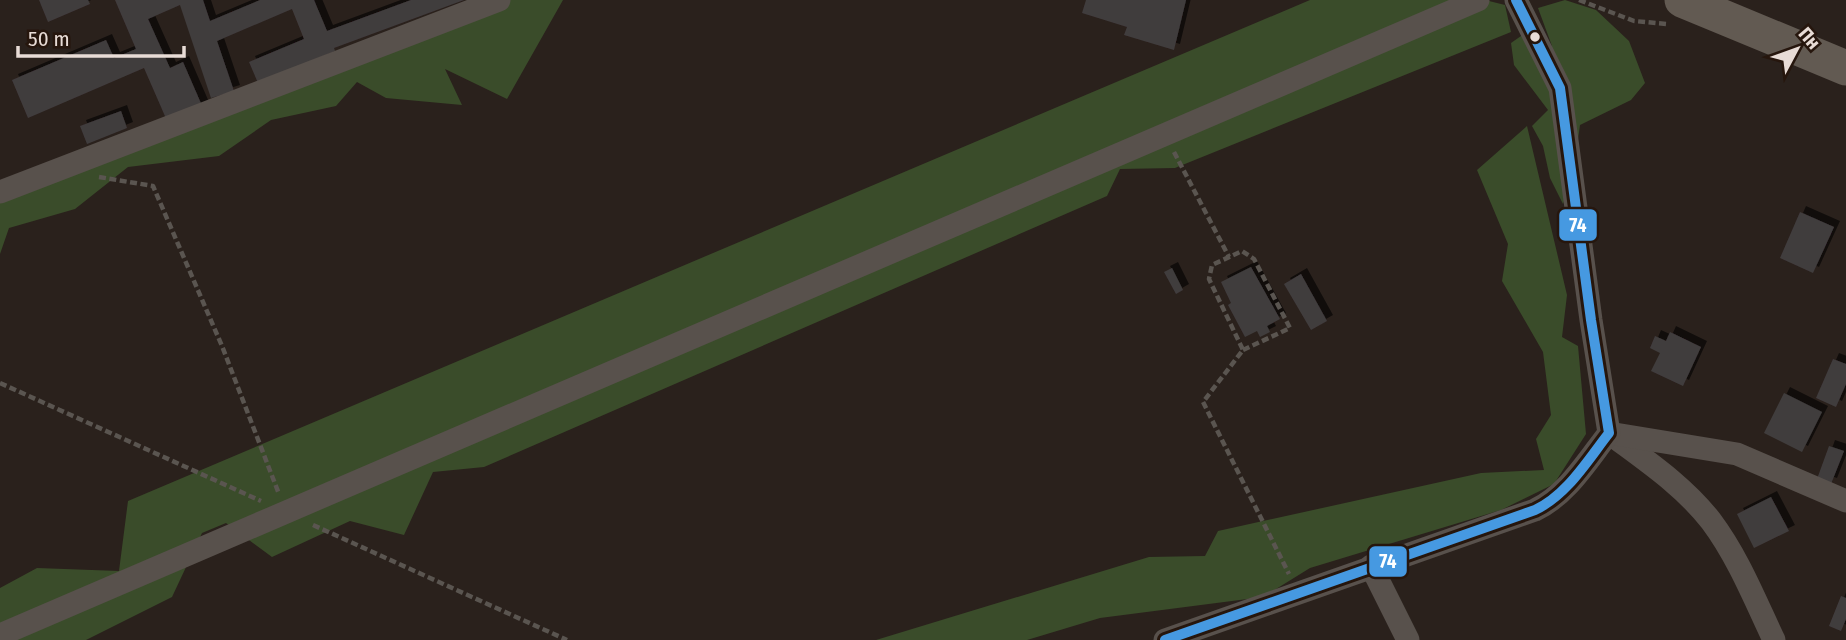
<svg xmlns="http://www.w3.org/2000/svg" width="1846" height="640" viewBox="0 0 1846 640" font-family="'Fira Sans Condensed',sans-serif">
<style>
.green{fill:#3a4c2a}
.building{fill:#413c3e;filter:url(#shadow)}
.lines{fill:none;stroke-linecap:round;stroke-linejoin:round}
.path{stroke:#5a5550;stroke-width:4.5;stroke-dasharray:7 3.5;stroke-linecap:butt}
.minor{stroke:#58514c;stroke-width:23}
.primary{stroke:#625a52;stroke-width:35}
.bus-1-casing{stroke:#26160d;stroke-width:16}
.bus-1{stroke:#4699e1;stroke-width:10}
.bus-dot{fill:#e8dcd6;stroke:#26160d;stroke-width:2.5}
.line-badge{stroke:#26160d;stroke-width:2.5}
.badge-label{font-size:19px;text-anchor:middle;font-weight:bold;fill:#fff}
</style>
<defs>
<filter id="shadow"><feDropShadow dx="6" dy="-6" stdDeviation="0" flood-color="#0009"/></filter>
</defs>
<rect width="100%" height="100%" fill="#2a211c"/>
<g class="green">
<polygon points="471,0 563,0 507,99 445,69 462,105 386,98 357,82 336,106 271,120 219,156 128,167 75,209 9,228 0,254 0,184"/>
<polygon points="1310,0 1485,0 1505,5 1511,32 1175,168 1120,169 1107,196 484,467 433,472 404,535 350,521 272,557 226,523 202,533 172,597 86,640 0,640 0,588 37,568 119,571 128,501"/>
<polygon points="1565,0 1596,10 1629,41 1645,83 1631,100 1580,125 1573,175 1563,204 1550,178 1543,146 1532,126 1548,110 1514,65 1511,43 1528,31 1552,46 1538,8"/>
<polygon points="1527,126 1567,295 1562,337 1578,346 1586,434 1554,484 1501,510 1310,568 1263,597 1100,618 1027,640 876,640 1149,557 1205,556 1218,531 1481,473 1544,470 1536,439 1551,415 1543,352 1502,281 1508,244 1477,170"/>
</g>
<g class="building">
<polygon points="39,0 88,0 90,4 48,22"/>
<polygon points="115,0 203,0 210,21 260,0 314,0 327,31 411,0 464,0 334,48 335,51 258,83 249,62 304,39 292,9 217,41 234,91 211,98 180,5 148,19 170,68 183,62 203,108 168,123 144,68 28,118 12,80 106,40 114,58 136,49"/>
<polygon points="1086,0 1186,0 1174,50 1124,35 1127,27 1082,13"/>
<polygon points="121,111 127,128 87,144 80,126"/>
<polygon points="1800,212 1834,227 1813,273 1780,258"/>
<polygon points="1251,267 1280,319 1267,326 1270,332 1260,337 1257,331 1245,337 1228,305 1231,303 1221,282"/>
<polygon points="1172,268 1183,290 1176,294 1164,272"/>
<polygon points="1301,274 1327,321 1311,330 1284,284"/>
<polygon points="1670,332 1701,347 1683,386 1651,371 1660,353 1650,348 1655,336 1666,341"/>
<polygon points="1833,359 1846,364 1846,384 1836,407 1816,398"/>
<polygon points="1784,393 1822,412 1802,452 1764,433"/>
<polygon points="1829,446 1844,451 1831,484 1817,479"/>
<polygon points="1771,497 1789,531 1754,548 1737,514"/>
<polygon points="1841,596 1846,598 1846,619 1841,631 1829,626"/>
</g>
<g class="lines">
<g class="path">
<polyline points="1579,0 1634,21 1667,24"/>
<polyline points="1174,152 1229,257"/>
<polyline points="99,177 153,186 222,346 279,494"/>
<polyline points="1243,350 1290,328 1254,259 1242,251 1212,265 1209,279 1243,350 1203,402 1289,574"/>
<polyline points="0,383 261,501"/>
<polyline points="313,525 567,640"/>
</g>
<g class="minor">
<polyline points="0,192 499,0"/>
<path d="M1609,433C1645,460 1683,485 1711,521C1738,557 1755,600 1774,640"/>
<polyline points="1615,434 1737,454 1846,501"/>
<polyline points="1371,566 1408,640"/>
<polyline points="0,635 1478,0"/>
<path d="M1165,640L1535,510C1567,495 1587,461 1609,433L1591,320L1560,88L1516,0"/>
</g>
<polyline class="primary" points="1682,0 1846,68"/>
<g class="bus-1-casing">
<path id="bus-1" d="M1165,640L1535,510C1567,495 1587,461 1609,433L1591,320L1560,88L1516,0"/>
</g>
<use href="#bus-1" class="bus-1"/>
</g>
<circle class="bus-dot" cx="1535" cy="37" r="6"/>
<g class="line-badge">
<rect x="1558" y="208" width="40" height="34" rx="7" fill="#4699e1"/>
<rect x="1368" y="545" width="40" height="33" rx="7" fill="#4699e1"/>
</g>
<g class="badge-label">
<text x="1578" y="232">74</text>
<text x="1388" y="568">74</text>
</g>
<g transform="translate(1797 49) rotate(49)" stroke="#26160d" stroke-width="5" paint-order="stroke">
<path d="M0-5L12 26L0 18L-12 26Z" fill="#e8dcd6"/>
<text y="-10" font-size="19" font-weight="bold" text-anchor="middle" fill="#e8dcd6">Пн</text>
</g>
<path d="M18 46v10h166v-10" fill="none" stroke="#e8dcd6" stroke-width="3.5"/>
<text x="28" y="46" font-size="21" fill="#e8dcd6" stroke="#26160d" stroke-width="5" paint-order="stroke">50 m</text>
</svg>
